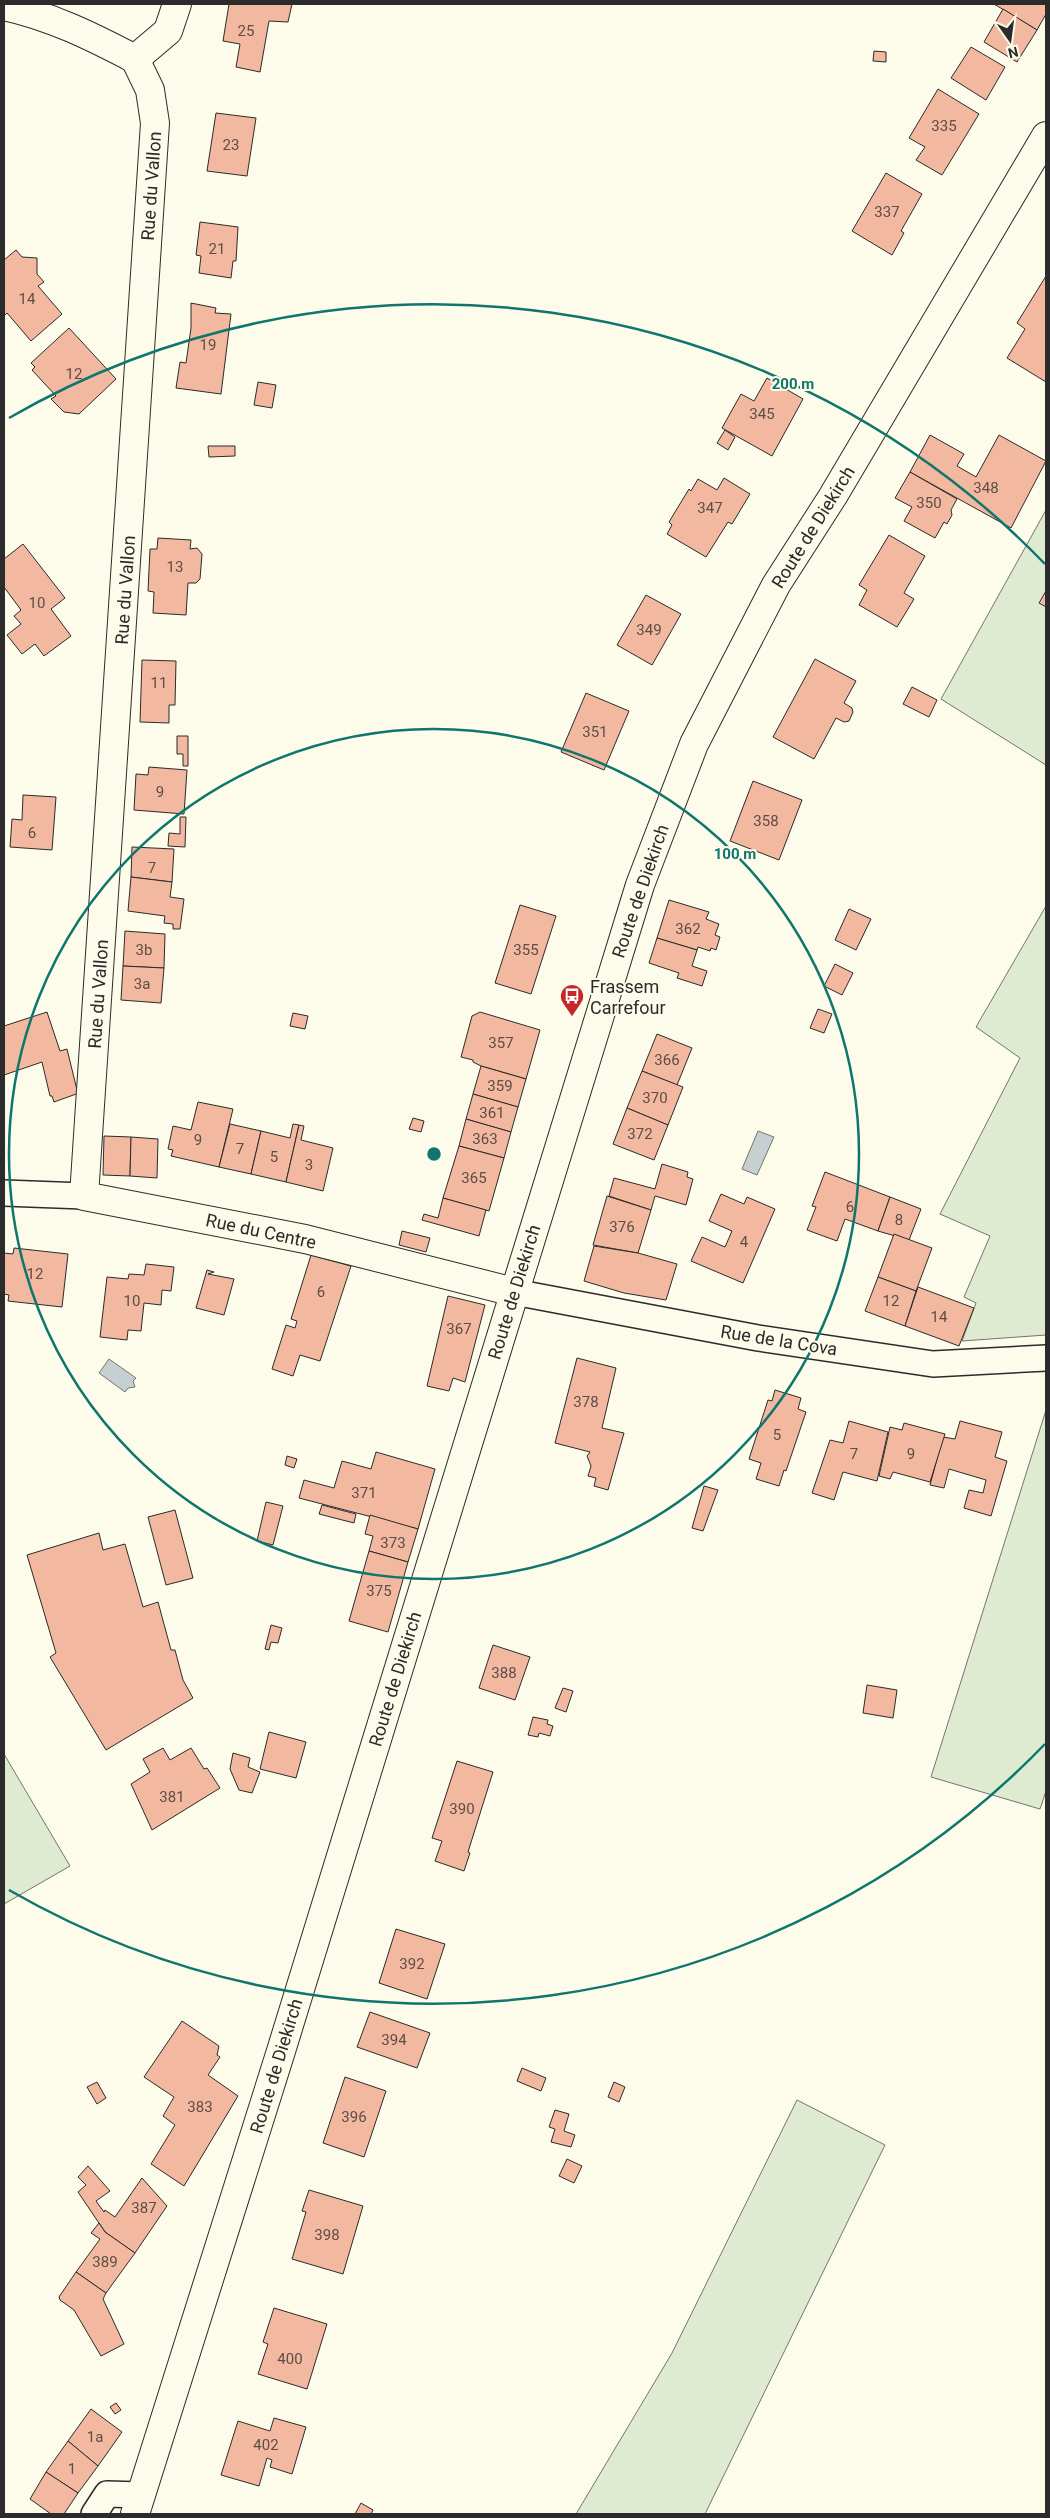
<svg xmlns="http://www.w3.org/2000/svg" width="1050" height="2518" viewBox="0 0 1050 2518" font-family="Roboto,sans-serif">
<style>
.green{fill:#deebd1;stroke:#74746e}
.water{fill:#c7d0d0;stroke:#74746e}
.building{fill:#f2b8a0;stroke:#2b2b2b}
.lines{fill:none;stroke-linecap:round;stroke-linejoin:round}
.minor-casing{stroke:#2b2b2b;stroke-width:28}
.tertiary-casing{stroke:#2b2b2b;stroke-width:30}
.secondary-casing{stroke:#2b2b2b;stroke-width:30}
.minor{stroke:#fdfbea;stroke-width:25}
.tertiary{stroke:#fdfbea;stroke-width:28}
.secondary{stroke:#fdfbea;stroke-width:28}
.ring{fill:none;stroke:#0f766e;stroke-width:2.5}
.labels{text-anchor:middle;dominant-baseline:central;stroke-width:4;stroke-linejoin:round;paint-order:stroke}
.number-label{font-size:15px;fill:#5d4e48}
.street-label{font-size:18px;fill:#2b2b2b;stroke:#fdfbea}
.poi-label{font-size:18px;fill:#2b2b2b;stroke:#fdfbea;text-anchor:start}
.centre{fill:#0f766e;stroke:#fdfbea;stroke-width:2.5}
.ring-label{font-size:15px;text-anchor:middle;font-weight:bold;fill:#0f766e;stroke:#fdfbea;stroke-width:4;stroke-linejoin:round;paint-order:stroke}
</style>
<rect width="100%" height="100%" fill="#fdfbea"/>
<g class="green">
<polygon points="1046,510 1046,765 941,699"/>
<polygon points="1046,906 1046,1335 962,1341 976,1303 964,1297 990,1236 940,1214 1020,1058 976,1027"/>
<polygon points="1046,1410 1046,1791 1040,1809 931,1777"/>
<polygon points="4,1754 70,1866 4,1904"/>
<polygon points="797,2100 885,2145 705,2514 576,2514 672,2353"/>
</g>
<g class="water">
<polygon points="758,1131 774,1137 757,1175 742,1169"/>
<polygon points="109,1359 136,1378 133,1381 135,1387 128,1388 125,1392 99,1373"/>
</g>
<g class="building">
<polygon points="229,4 292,4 288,22 269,21 260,72 236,67 240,44 223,41"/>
<polygon points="994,4 1046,4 1046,14 1037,30"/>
<polygon points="1003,9 1037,30 1017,62 984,42"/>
<polygon points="971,47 1005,67 986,100 951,78"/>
<polygon points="874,51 886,52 886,62 873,61"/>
<polygon points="938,89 979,114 942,175 916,160 925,147 909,138"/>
<polygon points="216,113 256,118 247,176 207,171"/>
<polygon points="886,173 922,194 901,231 904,233 892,255 852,231"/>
<polygon points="200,222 238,227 236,261 233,261 231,278 199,273 201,256 196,255"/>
<polygon points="16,250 22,257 37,258 37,274 44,282 38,286 62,314 31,341 7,313 4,316 4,260"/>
<polygon points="1046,276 1046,382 1007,358 1025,329 1017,323"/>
<polygon points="191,303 216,308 215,313 231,314 221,394 176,388 180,362 186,363 191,328"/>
<polygon points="69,328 116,379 79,414 64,412 51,399 56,396 32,370 35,367 31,363"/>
<polygon points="767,378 803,399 772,456 722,428 741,394 754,401"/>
<polygon points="258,382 276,385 272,408 254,405"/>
<polygon points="725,430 735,437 728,450 717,443"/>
<polygon points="930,435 964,454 957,466 976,477 999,435 1046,461 1011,528 910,472"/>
<polygon points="208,446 235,446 235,456 209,457"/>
<polygon points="910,472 957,499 951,510 952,515 947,524 944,522 935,538 904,521 912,507 895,498"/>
<polygon points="724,478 750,494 732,524 728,522 706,557 667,534 672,525 669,522 689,489 691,491 698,479 717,490"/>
<polygon points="889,535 925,556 904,593 914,599 897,627 859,605 867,590 859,585"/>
<polygon points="158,538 191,540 190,549 197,548 202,554 200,579 196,583 188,583 186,615 153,613 154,592 148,591 150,549 157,549"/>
<polygon points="23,544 65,598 51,609 71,636 44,656 35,644 22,654 7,635 21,624 14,616 21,610 4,587 4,559"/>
<polygon points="1046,591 1046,607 1039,603"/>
<polygon points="646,595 681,614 652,665 617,645"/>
<polygon points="815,659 856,681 844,703 852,708 853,712 849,721 844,722 836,718 814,759 773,737"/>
<polygon points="142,660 176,661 175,705 169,705 169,723 140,722"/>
<polygon points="912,687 937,700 929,717 903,704"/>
<polygon points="586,693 629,711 604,770 561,752"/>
<polygon points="177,736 188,736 188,766 183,766 183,754 177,754"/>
<polygon points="149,767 187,770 184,814 134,810 136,774 148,775"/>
<polygon points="753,781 802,800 779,860 730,841"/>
<polygon points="23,795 56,797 52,850 10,847 12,819 22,820"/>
<polygon points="180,817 186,817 185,847 168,846 169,833 180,834"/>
<polygon points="132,847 174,849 172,882 131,877"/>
<polygon points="131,877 172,882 170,897 184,899 180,929 173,929 173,924 164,923 165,916 128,911"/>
<polygon points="669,900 709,912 706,919 719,924 715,935 720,937 716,950 711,948 710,951 698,947 697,950 657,938"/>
<polygon points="520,905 556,916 531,994 495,983"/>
<polygon points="849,909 871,919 856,950 835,940"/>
<polygon points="125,931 165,934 164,968 123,966"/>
<polygon points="657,938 697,950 692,966 707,971 702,986 677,978 679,973 649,963"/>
<polygon points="835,964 853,973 842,995 824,986"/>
<polygon points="123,966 164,968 161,1003 121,1000"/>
<polygon points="818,1009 832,1014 824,1033 810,1028"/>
<polygon points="47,1012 60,1051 67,1049 77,1090 79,1089 79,1093 54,1102 52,1096 50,1096 42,1062 4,1075 4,1026"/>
<polygon points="480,1012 540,1030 526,1079 481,1066 473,1062 473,1060 461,1057 472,1016"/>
<polygon points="293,1013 308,1016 305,1029 290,1026"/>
<polygon points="657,1034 692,1048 677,1085 642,1071"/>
<polygon points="481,1066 526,1079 518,1107 473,1094"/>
<polygon points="642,1071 683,1087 668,1125 627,1108"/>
<polygon points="473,1094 518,1107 511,1132 466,1119"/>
<polygon points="198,1102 233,1109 219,1167 171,1156 173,1150 168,1149 173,1126 191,1130"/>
<polygon points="627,1108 668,1125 654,1160 613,1144"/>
<polygon points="413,1118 424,1121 421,1132 409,1129"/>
<polygon points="466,1119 511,1132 504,1158 459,1146"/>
<polygon points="230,1124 261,1131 251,1174 219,1167"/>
<polygon points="293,1124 299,1125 286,1182 251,1174 261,1131 290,1138"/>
<polygon points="299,1125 304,1126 301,1140 333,1148 323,1191 286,1182"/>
<polygon points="104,1136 131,1137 130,1176 103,1175"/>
<polygon points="131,1137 158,1139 157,1178 130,1176"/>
<polygon points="459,1146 504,1158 489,1211 443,1198"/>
<polygon points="662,1164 688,1172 687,1177 693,1179 686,1205 655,1196 651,1210 609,1196 614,1178 655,1189"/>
<polygon points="825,1172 890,1197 878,1231 845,1219 837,1241 807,1230 816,1207 812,1206"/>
<polygon points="721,1194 744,1204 747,1197 775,1209 743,1283 691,1261 702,1237 725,1247 732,1231 709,1221"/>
<polygon points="607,1196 651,1210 638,1253 593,1245"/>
<polygon points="890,1197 921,1209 909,1240 878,1231"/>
<polygon points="443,1198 486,1210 479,1236 422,1220 424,1214 438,1218"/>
<polygon points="402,1231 430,1238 426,1252 399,1245"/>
<polygon points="894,1234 932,1248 916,1291 878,1277"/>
<polygon points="594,1246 638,1253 677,1264 666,1300 624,1293 584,1281"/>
<polygon points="14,1248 68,1254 62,1307 8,1301 9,1295 4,1294 4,1253 13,1254"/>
<polygon points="311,1255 351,1266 320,1361 300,1355 293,1376 272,1369 286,1325 295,1328 297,1321 291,1319"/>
<polygon points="146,1264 174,1267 171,1291 162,1290 161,1305 144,1303 141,1331 128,1330 127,1340 100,1337 107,1277 128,1279 129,1274 144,1275"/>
<polygon points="207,1270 214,1272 208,1274 234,1279 224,1315 196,1308"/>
<polygon points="878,1277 916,1291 905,1326 865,1311"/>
<polygon points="918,1287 974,1308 959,1346 905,1326"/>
<polygon points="448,1296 485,1305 465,1382 453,1378 449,1391 427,1386"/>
<polygon points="577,1358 616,1368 602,1428 624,1433 608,1490 594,1486 596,1478 588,1476 591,1466 587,1456 590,1452 555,1443"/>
<polygon points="775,1390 801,1398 798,1409 806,1412 786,1471 784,1470 779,1486 756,1479 761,1463 749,1459 768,1400 772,1401"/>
<polygon points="849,1421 888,1432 877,1481 843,1472 834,1500 812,1493 830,1440 843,1443"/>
<polygon points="960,1421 1002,1432 995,1457 1007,1461 991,1516 964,1508 969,1490 983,1493 986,1480 949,1469 944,1488 930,1485 943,1437 955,1439"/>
<polygon points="904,1423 945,1434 930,1482 893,1472 890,1479 879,1476 890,1427 902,1430"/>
<polygon points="376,1452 435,1469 418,1529 299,1498 304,1480 334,1488 342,1461 371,1469"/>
<polygon points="287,1456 297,1459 294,1468 285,1465"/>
<polygon points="704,1486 718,1490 703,1531 692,1528"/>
<polygon points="266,1502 283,1506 273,1545 257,1541"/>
<polygon points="322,1505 356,1514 354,1523 319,1514"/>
<polygon points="175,1510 193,1578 166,1585 148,1517"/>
<polygon points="370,1515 418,1529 408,1562 369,1551 373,1536 365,1534"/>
<polygon points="99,1533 103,1550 125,1544 143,1607 158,1602 171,1650 175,1650 183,1680 193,1698 106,1750 50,1657 56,1653 27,1555"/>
<polygon points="369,1551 408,1562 388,1632 349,1621"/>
<polygon points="271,1625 282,1628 278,1643 271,1642 269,1650 265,1649"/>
<polygon points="493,1645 530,1657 515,1700 479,1688"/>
<polygon points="867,1685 897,1690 893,1718 863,1713"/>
<polygon points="563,1688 573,1691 566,1712 555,1708"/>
<polygon points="533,1717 548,1720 547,1724 553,1726 550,1736 539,1733 538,1737 528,1735"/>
<polygon points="269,1732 306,1742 296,1778 260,1769"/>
<polygon points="163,1748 170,1760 191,1748 204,1769 207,1768 220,1788 152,1830 131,1784 150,1772 143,1759"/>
<polygon points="233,1753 250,1758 248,1767 260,1772 252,1793 239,1790 230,1769"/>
<polygon points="457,1761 493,1772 468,1852 470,1853 464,1871 435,1861 442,1841 432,1838"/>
<polygon points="396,1929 445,1944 427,1999 379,1983"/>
<polygon points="370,2012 430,2033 417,2068 357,2047"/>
<polygon points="182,2021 219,2046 217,2055 220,2057 208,2075 238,2096 184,2186 151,2164 175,2125 163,2116 174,2097 144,2077"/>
<polygon points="522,2068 546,2078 541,2091 517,2081"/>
<polygon points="345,2077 386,2091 364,2157 323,2143"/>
<polygon points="97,2082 106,2098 97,2104 87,2087"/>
<polygon points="614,2082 625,2087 619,2102 608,2097"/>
<polygon points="555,2110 569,2114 564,2131 575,2135 571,2147 551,2142 555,2129 549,2127"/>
<polygon points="567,2159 582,2166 574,2183 559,2176"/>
<polygon points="88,2166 110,2191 96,2201 104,2212 105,2210 115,2217 142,2178 167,2206 135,2253 105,2232 78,2192 86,2185 78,2177"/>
<polygon points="309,2190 363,2206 343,2274 292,2259 306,2212 302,2211"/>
<polygon points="99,2223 105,2232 135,2253 106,2293 76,2272 100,2239 91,2233"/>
<polygon points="76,2272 106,2293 103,2299 124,2344 101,2356 74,2310 60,2300 59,2297"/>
<polygon points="274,2308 327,2324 307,2389 258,2374 268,2344 263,2342"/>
<polygon points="116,2403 121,2410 115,2414 110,2407"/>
<polygon points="91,2409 122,2432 98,2466 68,2441"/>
<polygon points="274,2418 306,2427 292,2474 270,2467 272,2460 267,2458 259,2486 221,2475 238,2421 270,2431"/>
<polygon points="68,2441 98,2466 78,2493 46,2472"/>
<polygon points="46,2472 78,2493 64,2514 51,2514 30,2499"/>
<polygon points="361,2503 373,2510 371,2514 355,2514"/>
</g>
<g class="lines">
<g class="minor-casing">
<g id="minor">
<polyline points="4,1193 84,1196"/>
<polyline points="514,1292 758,1338 933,1364 1046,1358"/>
<polyline points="94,2514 107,2494 141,2495"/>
</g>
</g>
<g class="tertiary-casing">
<g id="tertiary">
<path d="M4,6C51,16 93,37 135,59"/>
<polyline points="135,59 150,90 155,123 84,1196 305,1239 514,1292"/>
<polyline points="135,59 168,31 177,4"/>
</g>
</g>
<g class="secondary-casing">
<polyline id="secondary" points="135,2514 281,2051 640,885 694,744 776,585 833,496 1046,136"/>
</g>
<use href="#minor" class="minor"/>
<use href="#tertiary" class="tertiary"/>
<use href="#secondary" class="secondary"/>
</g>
<g class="ring">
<circle cx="434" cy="1154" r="425"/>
<path d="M1045 1744A850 850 0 0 1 9 1890M9 418A850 850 0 0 1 1045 564"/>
</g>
<defs>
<g id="bus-pin" transform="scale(1.25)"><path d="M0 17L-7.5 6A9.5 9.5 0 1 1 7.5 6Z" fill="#c62828" stroke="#fdfbea"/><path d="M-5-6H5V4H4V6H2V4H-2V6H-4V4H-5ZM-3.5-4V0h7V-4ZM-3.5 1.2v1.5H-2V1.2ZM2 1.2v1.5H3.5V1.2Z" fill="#fff"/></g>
</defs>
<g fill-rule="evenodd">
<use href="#bus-pin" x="572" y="996"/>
</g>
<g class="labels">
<g class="number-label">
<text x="246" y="31">25</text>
<text x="944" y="126">335</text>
<text x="231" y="145">23</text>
<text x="887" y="212">337</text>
<text x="217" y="249">21</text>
<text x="27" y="299">14</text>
<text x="208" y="345">19</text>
<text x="74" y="374">12</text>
<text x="762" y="414">345</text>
<text x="986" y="488">348</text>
<text x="929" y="503">350</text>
<text x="710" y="508">347</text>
<text x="175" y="567">13</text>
<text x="37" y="603">10</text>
<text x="649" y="630">349</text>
<text x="159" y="683">11</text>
<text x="595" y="732">351</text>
<text x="160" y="792">9</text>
<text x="766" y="821">358</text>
<text x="32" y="833">6</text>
<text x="152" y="868">7</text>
<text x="688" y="929">362</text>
<text x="144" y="950">3b</text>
<text x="526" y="950">355</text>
<text x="142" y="984">3a</text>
<text x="501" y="1043">357</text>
<text x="667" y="1060">366</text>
<text x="500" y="1086">359</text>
<text x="655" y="1098">370</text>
<text x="492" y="1113">361</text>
<text x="640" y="1134">372</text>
<text x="485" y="1139">363</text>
<text x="198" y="1140">9</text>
<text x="240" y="1149">7</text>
<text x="274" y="1157">5</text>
<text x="309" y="1165">3</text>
<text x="474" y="1178">365</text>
<text x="850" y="1207">6</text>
<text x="899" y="1220">8</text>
<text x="622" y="1227">376</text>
<text x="744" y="1242">4</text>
<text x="35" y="1274">12</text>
<text x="321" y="1292">6</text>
<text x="132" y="1301">10</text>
<text x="891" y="1301">12</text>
<text x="939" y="1317">14</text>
<text x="459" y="1329">367</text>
<text x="586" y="1402">378</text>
<text x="777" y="1435">5</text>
<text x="854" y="1454">7</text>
<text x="911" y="1454">9</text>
<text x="364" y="1493">371</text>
<text x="393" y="1543">373</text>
<text x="379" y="1591">375</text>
<text x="504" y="1673">388</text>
<text x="172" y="1797">381</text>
<text x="462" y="1809">390</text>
<text x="412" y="1964">392</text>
<text x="394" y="2040">394</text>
<text x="200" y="2107">383</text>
<text x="354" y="2117">396</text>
<text x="144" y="2208">387</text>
<text x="327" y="2235">398</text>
<text x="105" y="2262">389</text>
<text x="290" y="2359">400</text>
<text x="95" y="2437">1a</text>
<text x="266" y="2445">402</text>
<text x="72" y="2469">1</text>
</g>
<g class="street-label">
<text transform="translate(151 186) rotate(-86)">Rue du Vallon</text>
<text transform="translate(813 527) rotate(-58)">Route de Diekirch</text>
<text transform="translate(125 590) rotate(-86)">Rue du Vallon</text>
<text transform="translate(640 891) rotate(-71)">Route de Diekirch</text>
<text transform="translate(98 994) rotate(-86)">Rue du Vallon</text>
<text transform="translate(261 1231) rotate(12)">Rue du Centre</text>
<text transform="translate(514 1292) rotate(-73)">Route de Diekirch</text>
<text transform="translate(779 1340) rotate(9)">Rue de la Cova</text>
<text transform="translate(395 1679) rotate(-73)">Route de Diekirch</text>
<text transform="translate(276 2066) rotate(-73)">Route de Diekirch</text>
</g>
<g class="poi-label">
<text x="590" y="986">Frassem<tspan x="590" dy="21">Carrefour</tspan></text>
</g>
</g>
<circle cx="434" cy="1154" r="8" class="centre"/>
<g class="ring-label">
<text x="793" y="389">200 m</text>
<text x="735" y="859">100 m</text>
</g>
<rect width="1050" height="2518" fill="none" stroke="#2b2b2b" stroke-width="10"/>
<g transform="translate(1010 40) rotate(166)" stroke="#fdfbea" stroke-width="4" paint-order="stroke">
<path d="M0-4L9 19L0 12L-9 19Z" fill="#2b2b2b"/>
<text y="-8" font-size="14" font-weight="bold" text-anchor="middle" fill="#2b2b2b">N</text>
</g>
</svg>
